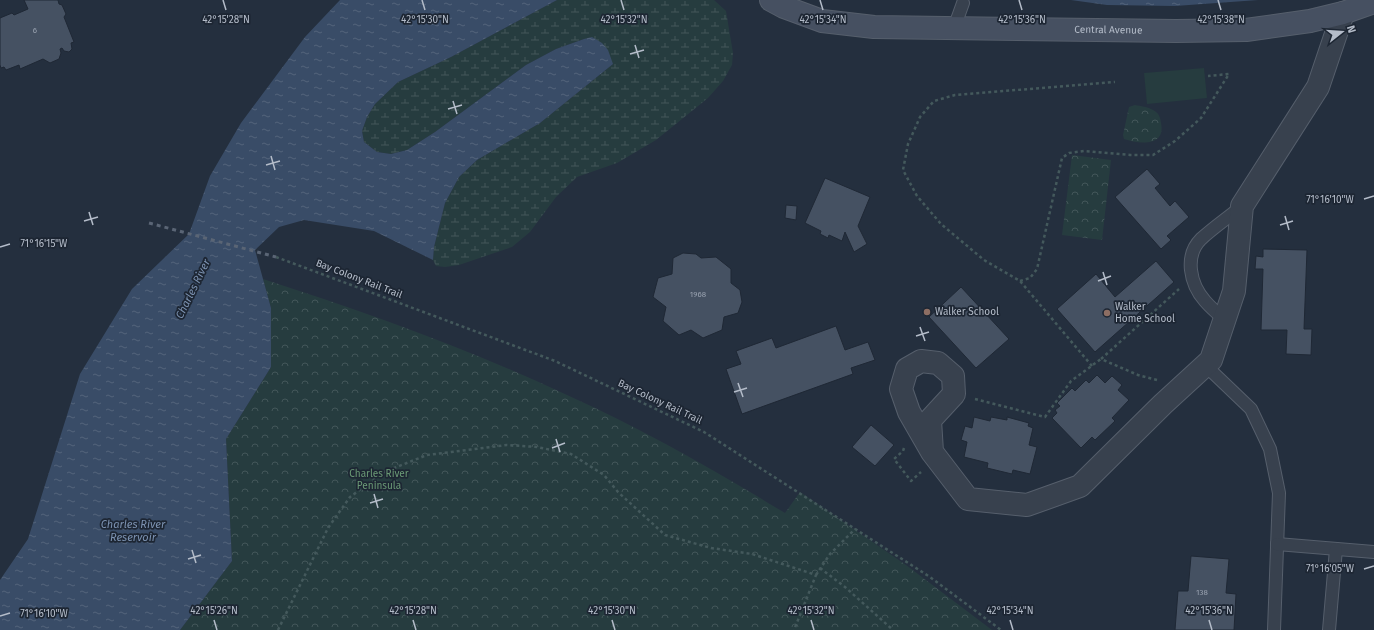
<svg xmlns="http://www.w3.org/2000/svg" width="1374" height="630" viewBox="0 0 1374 630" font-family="'Fira Sans',sans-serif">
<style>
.wetland{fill:url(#wetland-marsh)}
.park{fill:url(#park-crowns)}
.pitch{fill:#263c3f}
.water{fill:url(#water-ripples)}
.building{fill:#455162;stroke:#1f2835}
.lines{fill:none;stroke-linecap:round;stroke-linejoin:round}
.lane-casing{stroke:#565f6c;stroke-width:14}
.street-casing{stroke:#565f6c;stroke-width:24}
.secondary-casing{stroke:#565f6c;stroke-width:24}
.path{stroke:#44595c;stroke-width:2.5;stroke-dasharray:3 3;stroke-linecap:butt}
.lane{stroke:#38414e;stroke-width:12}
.street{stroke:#38414e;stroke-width:22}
.secondary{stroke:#465061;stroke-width:22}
.rail{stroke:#5a6575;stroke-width:3;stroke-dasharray:4 4;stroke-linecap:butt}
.ticks{fill:none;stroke:#b4bcc9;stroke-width:1.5}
.education-dot{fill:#8d6e63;stroke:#1d2633;stroke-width:1.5}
.labels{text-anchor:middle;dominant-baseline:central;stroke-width:3.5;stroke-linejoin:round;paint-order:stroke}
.number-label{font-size:8px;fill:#98a1af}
.street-label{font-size:10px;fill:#b4bcc9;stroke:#1d2633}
.poi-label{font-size:10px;fill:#b4bcc9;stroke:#1d2633;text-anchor:start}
.park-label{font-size:10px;fill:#6b9a76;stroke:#1d2633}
.water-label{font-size:11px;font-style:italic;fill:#7c92b1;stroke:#1d2633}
.ticks-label{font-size:10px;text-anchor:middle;fill:#b4bcc9;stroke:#1d2633;stroke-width:3.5;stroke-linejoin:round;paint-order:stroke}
</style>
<defs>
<pattern id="wetland-marsh" width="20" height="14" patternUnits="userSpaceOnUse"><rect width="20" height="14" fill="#263c3f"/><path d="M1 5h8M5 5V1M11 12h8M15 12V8" fill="none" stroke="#435659"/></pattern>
<pattern id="park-crowns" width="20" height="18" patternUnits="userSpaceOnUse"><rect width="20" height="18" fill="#263c3f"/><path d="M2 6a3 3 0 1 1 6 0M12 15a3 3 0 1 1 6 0" fill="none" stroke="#435659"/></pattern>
<pattern id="water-ripples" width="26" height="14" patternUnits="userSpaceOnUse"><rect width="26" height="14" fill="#394c67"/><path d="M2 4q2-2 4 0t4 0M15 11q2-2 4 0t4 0" fill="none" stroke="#53647b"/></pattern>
</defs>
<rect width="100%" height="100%" fill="#242f3e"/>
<polygon class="wetland" points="557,0 714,0 726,11 733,53 732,65 723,81 708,98 656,140 617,163 577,177 556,197 530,232 512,247 459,265 445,267 436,266 433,260 434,247 445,203 459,177 477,160 540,123 613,64 584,39 556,49 526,65 435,132 407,150 391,154 377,152 364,142 362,131 367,117 375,104 398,82 451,57"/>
<g class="park">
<path d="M1135,105C1140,106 1148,107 1153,110C1159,113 1160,117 1161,123C1166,147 1139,144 1124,139L1123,135L1129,107Z"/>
<polygon points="1072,155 1111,160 1102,240 1062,235"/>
<path d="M263,279C366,312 469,349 567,395C643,429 714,470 785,513L800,492L906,565L992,630H180L232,561L226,439L271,367V308Z"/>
</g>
<polygon class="pitch" points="1204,68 1207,98 1147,104 1144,73"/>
<g class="water">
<polygon points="340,0 557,0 451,57 398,82 375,104 367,117 362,131 364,142 377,152 391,154 407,150 435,132 526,65 556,49 584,39 592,37 602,43 608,50 613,64 540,123 477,160 459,177 445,203 434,247 433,260 374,231 304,220 279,227 255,250 271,308 271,367 226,439 232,561 180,630 0,630 0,580 28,539 80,374 132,289 189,234 210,176 241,123 305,37"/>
<polygon points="1071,0 1258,0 1175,6 1107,5"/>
</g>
<g class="building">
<polygon points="24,0 58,0 59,4 62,5 66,14 64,17 74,42 71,43 72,49 69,52 64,51 62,48 60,49 61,53 59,59 50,63 43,59 20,69 19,65 6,70 4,67 1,68 0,65 0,18 12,13 14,15 28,9"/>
<polygon points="1147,169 1160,184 1155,188 1170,206 1175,201 1189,217 1167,236 1171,240 1161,249 1115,197"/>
<polygon points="825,178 870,197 858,226 867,244 854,252 845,232 842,241 829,235 828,238 820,234 821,231 805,223"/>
<polygon points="786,205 797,206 796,220 785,218"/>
<polygon points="1263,249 1307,250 1304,329 1312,329 1311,355 1286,354 1287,330 1261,330 1263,269 1255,269 1256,256 1263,257"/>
<polygon points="683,253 696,254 701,258 716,257 731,269 731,283 740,290 742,302 738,313 724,317 722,330 703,338 691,330 679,335 663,321 666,307 653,297 658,278 672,274 673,258"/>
<polygon points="1156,261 1174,282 1095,352 1057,309 1096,274 1115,297"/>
<polygon points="961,287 1009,339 976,368 929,317"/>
<polygon points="836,326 845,350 868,342 875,360 851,368 853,374 742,414 726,369 741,364 736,351 772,338 776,348"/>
<polygon points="1097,375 1105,383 1112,376 1122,385 1118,390 1129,400 1112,418 1115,421 1095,440 1092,437 1081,448 1052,418 1057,413 1055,410 1060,406 1057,403 1072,388 1075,391 1086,380 1089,383"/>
<polygon points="974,417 990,421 991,417 1007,420 1007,417 1029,423 1028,426 1033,428 1029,445 1037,447 1030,474 1013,470 1012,474 987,468 988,463 964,457 967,442 961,440 965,426 972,428"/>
<polygon points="871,425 894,445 875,466 852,447"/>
<polygon points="1191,556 1229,559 1226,593 1236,594 1234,630 1175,630 1178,591 1188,591"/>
</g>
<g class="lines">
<g class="lane-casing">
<g id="lane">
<polyline points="954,28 963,3"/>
<path d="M1225,320C1218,314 1211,308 1205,301C1190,284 1184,256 1201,239C1214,227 1229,217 1242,206"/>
<polyline points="1205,365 1251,409 1270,449 1279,493 1274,630"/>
<polyline points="1277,544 1374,552"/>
<polyline points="1329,630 1336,549"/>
</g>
</g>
<g class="street-casing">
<polyline id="street" points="932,452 909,412 901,389 907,369 921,361 938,363 953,376 954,394 930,420 932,452 968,499 1027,505 1080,486 1163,404 1211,360 1234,291 1242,206 1318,87 1343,13"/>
</g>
<g class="secondary-casing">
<g id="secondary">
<path id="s1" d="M771,0L784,7L822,21L874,27L1176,31L1246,30L1310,21L1343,13L1374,2"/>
</g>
</g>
<g class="path">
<polyline points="276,257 555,361 704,432 930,577 1001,630"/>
<polyline points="1020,281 1030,278 1037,269 1062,158 1069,153 1084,151 1130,155 1153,155 1175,141 1201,118 1229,74 1208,76"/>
<polyline points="1092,366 1020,281 984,260 941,224 917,196 903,170 908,144 920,117 934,101 955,95 1115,82"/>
<polyline points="1157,380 1138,375 1101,359 1179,289"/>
<polyline points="975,399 1045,417 1071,381 1101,359"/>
<polyline points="904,448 903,451 894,459 911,481 921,472"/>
<polyline points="820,568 845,587 893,630"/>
<polyline points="816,575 830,554 855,529"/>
<polyline points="278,630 328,528 350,497 384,472 427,455 507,445 537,447 571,454 604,475 618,492 665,535 711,548 752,554 816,575 794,630"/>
</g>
<use href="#lane" class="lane"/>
<use href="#street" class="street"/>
<use href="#secondary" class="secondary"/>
<polyline class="rail" points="149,223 276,257"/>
</g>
<path class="ticks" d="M223,0L226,10M422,0L425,10M621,0L624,10M820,0L823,10M1019,0L1022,10M1218,0L1221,10M635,45L639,58M630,54L644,50M453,101L457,114M448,109L462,105M271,156L275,170M266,165L280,161M1364,199L1374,196M89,212L93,225M1285,216L1289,230M84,221L98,217M1280,225L1293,221M0,247L10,244M1103,272L1107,285M1098,281L1111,276M920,327L925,341M916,336L929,332M738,383L743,397M734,392L747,388M556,439L560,452M552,448L565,443M374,494L378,508M370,503L383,499M192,550L196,563M188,559L201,555M1364,569L1374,566M0,616L10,613M214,620L217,630M413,620L416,630M612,620L615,630M811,620L814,630M1010,620L1013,630M1209,620L1212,630"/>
<g class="education-dot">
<circle cx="927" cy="312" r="4"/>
<circle cx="1107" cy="313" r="4"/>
</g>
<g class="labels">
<g class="number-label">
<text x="35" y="30">6</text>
<text x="698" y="294">1968</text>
<text x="1202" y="592">138</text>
</g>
<g class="street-label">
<text stroke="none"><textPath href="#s1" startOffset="342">Central Avenue</textPath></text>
<text transform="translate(359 279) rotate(21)">Bay Colony Rail Trail</text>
<text transform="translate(660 402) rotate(25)">Bay Colony Rail Trail</text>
</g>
<g class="poi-label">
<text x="1115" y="307">Walker<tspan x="1115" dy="12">Home School</tspan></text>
<text x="935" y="312">Walker School</text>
</g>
<g class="park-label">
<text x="379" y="474">Charles River<tspan x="379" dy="12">Peninsula</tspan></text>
</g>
<g class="water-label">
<text transform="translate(193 289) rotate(-64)">Charles River</text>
<text x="133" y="524">Charles River<tspan x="133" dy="13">Reservoir</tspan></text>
</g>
</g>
<g class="ticks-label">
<text x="226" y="23">42°15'28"N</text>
<text x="425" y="23">42°15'30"N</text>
<text x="624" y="23">42°15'32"N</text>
<text x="823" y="23">42°15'34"N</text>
<text x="1022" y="23">42°15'36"N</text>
<text x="1221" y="23">42°15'38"N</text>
<text x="1330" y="203">71°16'10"W</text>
<text x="44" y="247">71°16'15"W</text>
<text x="1330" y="572">71°16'05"W</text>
<text x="214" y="614">42°15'26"N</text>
<text x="413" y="614">42°15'28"N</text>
<text x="612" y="614">42°15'30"N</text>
<text x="811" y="614">42°15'32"N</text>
<text x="1010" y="614">42°15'34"N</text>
<text x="1209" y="614">42°15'36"N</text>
<text x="44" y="617">71°16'10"W</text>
</g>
<g transform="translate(1342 32) rotate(73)" stroke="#1d2633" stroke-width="3" paint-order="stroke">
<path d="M0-3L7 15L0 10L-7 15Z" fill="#b4bcc9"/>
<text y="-6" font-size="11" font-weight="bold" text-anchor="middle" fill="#b4bcc9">N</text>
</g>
</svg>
